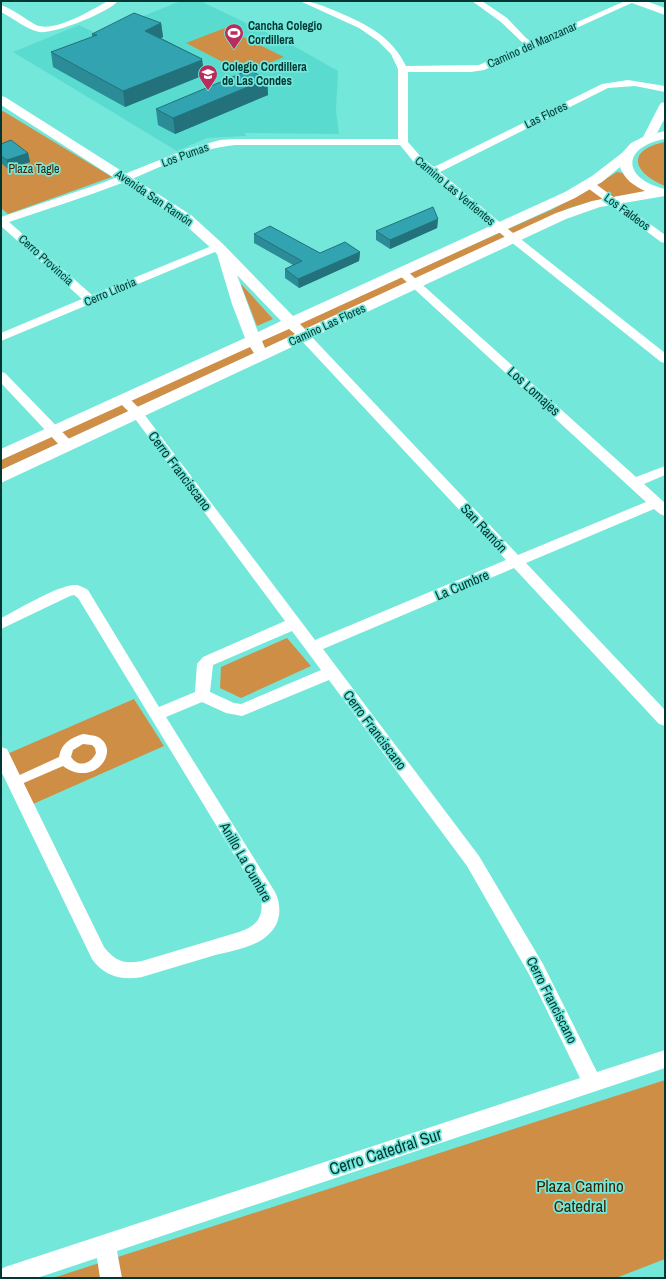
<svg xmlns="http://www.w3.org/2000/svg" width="666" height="1279" viewBox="0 0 666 1279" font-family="'Archivo Narrow',sans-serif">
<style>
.built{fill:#59dccf}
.green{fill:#cf8e46}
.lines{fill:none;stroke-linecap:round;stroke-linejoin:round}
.pedestrian{fill:#fff;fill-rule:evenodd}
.minor{fill:#fff;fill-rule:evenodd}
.tertiary{fill:#fff;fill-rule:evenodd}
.wall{fill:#2b8c97}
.shaded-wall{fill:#23727b}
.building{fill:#32a3b0;stroke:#23727b}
.labels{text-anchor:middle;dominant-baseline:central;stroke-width:3.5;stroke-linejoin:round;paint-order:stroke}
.far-poi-label{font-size:12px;font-weight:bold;fill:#003733;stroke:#74e7db;text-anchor:start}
.far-street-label{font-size:12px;fill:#003733;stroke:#74e7db}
.far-park-label{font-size:12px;fill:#3f2301;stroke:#74e7db}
.street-label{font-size:14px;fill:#003733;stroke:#74e7db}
.near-street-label{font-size:17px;fill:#003733;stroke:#74e7db}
.near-park-label{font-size:17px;fill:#3f2301;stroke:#74e7db}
</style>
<rect width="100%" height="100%" fill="#74e7db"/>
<polygon class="built" points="181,1 200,1 287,42 338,71 336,111 339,134 245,133 246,136 207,138 177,151 13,52 79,25 98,34"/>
<g class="green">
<polygon points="225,28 284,57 244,73 186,43"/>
<polygon points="3,111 112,177 8,214 1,208 1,112"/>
<path d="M665,142V186C633,173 625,150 665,142Z"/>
<path d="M617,172L623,173L649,192C621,195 595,200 569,208L1,470V460L283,329L551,210L583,193Z"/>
<polygon points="241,285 242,285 273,319 257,326"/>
<polygon points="287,638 311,666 241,698 220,688 221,667"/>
<polygon points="134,699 164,746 33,804 7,754"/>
<polygon points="665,1080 665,1259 616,1278 53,1278"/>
</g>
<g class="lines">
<path class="pedestrian" d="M83,734C88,735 94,735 98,737C122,750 94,789 63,766L19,785L15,787L11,785L9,782L11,779L59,757C61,743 71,738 83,734ZM83,744L92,745L95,748L96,753C91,764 78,768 71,757L73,750Z"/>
<g class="minor">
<path d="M108,1H118C107,13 55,34 39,32C26,29 13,18 1,12V5C13,9 25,19 36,25C55,33 91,10 108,1Z"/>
<path d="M300,1C314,1 325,7 338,12C368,25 391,36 406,66L479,65L525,45L501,22L472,1H482L507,18L526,38L532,42L625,1H636L484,70L471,72H408V142L421,157L434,167L602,84L628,80L665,86V92L635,86L608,88L440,172L503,225L665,353V363L661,362L495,229L413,161L400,145H235C194,149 160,168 122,183C85,197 47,209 9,222L92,295L214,245H222L223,247L222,249L1,341V333L82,299L1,226V217L102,183L187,149L220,140L235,139H398V69L391,54L378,41L359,28Z"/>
<polygon points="589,181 593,182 665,235 665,243 661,242 585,186 584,184 585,182"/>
<path d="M402,269L406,270L636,477L665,466V475L644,484L665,503V516L660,514L654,509L526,563L665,710V726L659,724L514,568L323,649L479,856L543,964L597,1072L665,1050V1068L117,1251L122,1278H100L97,1258L37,1278H1V1269L5,1267L580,1078L530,976L467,866L329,680L242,716L226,713L202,702L166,717L275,892C282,906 281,923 269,934C255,948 231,951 212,956C189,963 165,970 142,977C122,981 104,976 92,959L1,771V747L7,749L104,947C116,962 124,964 142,961L239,932C256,926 264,918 261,899L78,598L74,595L70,596L1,629V618C17,610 61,583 77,585C81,586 85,588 88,590L159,707L195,692L197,664L203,657L285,621L133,416L119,402L117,399L119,396H127L141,410L315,640L506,560L300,339L298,336L300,333H308L518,555L646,502L398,274L396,272ZM292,631L321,670L241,704L234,703L210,692L213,665Z"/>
<polygon points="1,372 5,373 73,443 74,446 73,449 68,450 63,449 1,383"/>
</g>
<g class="tertiary">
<polygon points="631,1 646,1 665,8 665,15 632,3"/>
<path d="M1,96L5,97L191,215L223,244L293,316L565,192L592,176L622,153L631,143L643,137L659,106L661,103L665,102V118L657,133L665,131V139C621,147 622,179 665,189V196L600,207L566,219L1,483V470L254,353L250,347L1,460V449L245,338L232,304L217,254L213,250L181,221L1,105ZM620,167C624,179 634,186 645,191L592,201L556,213L305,329L300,324L575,198L602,182ZM237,275L281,321L258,332ZM289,329L295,334L265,348L262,341Z"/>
</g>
</g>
<g class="wall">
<polygon points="161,23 163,37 161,38 202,59 204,75 125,107 53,67 51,52 92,37 92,34"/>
<polygon points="267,79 268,95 175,134 158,125 156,109"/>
<polygon points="1,144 28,153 30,162 8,169 1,163"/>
<polygon points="438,219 437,228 390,249 376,240 376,231"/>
<polygon points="254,234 320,253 360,252 359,261 299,288 285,278 285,269 293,265 254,243"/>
</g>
<g class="shaded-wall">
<polygon points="161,23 163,37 147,45 145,31"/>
<polygon points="202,59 204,75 125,107 123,91"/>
<polygon points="267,79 268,95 175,134 173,118"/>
<polygon points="28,153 30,162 8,169 7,160"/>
<polygon points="438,219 437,228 390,249 390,240"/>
<polygon points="360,252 359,261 299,288 298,279"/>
</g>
<g class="building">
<polygon points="134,13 161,23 145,31 202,59 201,59 202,60 123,91 51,52 97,35 92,34"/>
<polygon points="249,70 267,79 173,118 156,109"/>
<polygon points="11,140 28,153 7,160 1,156 1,144"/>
<polygon points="433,207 438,219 390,240 376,231"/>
<polygon points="270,226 320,253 345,242 360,252 298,279 285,269 302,261 254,234"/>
</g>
<defs>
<g id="stadium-pin" transform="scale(1)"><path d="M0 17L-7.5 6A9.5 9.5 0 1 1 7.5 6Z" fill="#ba2c5b" stroke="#74e7db"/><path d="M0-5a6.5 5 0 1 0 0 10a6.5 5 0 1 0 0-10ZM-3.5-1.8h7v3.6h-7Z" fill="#fff"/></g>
<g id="school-pin" transform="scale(1)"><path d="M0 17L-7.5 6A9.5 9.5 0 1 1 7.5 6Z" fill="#ba2c5b" stroke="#74e7db"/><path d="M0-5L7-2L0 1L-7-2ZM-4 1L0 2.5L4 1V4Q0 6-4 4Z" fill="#fff"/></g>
</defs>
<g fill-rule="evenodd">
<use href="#stadium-pin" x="234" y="33"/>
<use href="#school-pin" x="208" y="74"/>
</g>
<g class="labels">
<g class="far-poi-label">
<text x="248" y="26">Cancha Colegio<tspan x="248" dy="14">Cordillera</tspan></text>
<text x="222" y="67">Colegio Cordillera<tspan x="222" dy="14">de Las Condes</tspan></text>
</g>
<g class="far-street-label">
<text transform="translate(532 45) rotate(-24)">Camino del Manzanar</text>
<text transform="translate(546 115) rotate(-26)">Las Flores</text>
<text transform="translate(185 155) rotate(-20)">Los Pumas</text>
<text transform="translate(455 191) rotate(40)">Camino Las Vertientes</text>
<text transform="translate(154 198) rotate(34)">Avenida San Ramón</text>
<text transform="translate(627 212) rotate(36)">Los Faldeos</text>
<text transform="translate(46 260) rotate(42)">Cerro Provincia</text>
<text transform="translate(110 292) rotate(-23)">Cerro Litoria</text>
<text transform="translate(327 325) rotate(-25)">Camino Las Flores</text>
</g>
<g class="far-park-label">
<text x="34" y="169">Plaza Tagle</text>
</g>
<g class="street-label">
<text transform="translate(534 391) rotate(42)">Los Lomajes</text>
<text transform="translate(180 471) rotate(53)">Cerro Franciscano</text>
<text transform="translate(484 528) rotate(47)">San Ramón</text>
<text transform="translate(462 585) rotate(-23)">La Cumbre</text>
<text transform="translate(375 730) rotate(53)">Cerro Franciscano</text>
<text transform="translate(246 862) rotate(60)">Anillo La Cumbre</text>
<text transform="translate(552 1000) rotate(63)">Cerro Franciscano</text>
</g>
<g class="near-street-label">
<text transform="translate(385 1151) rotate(-18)">Cerro Catedral Sur</text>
</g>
<g class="near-park-label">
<text x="580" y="1185">Plaza Camino<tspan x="580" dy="20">Catedral</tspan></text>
</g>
</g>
<rect width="666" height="1279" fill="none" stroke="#003733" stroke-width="4"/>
</svg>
